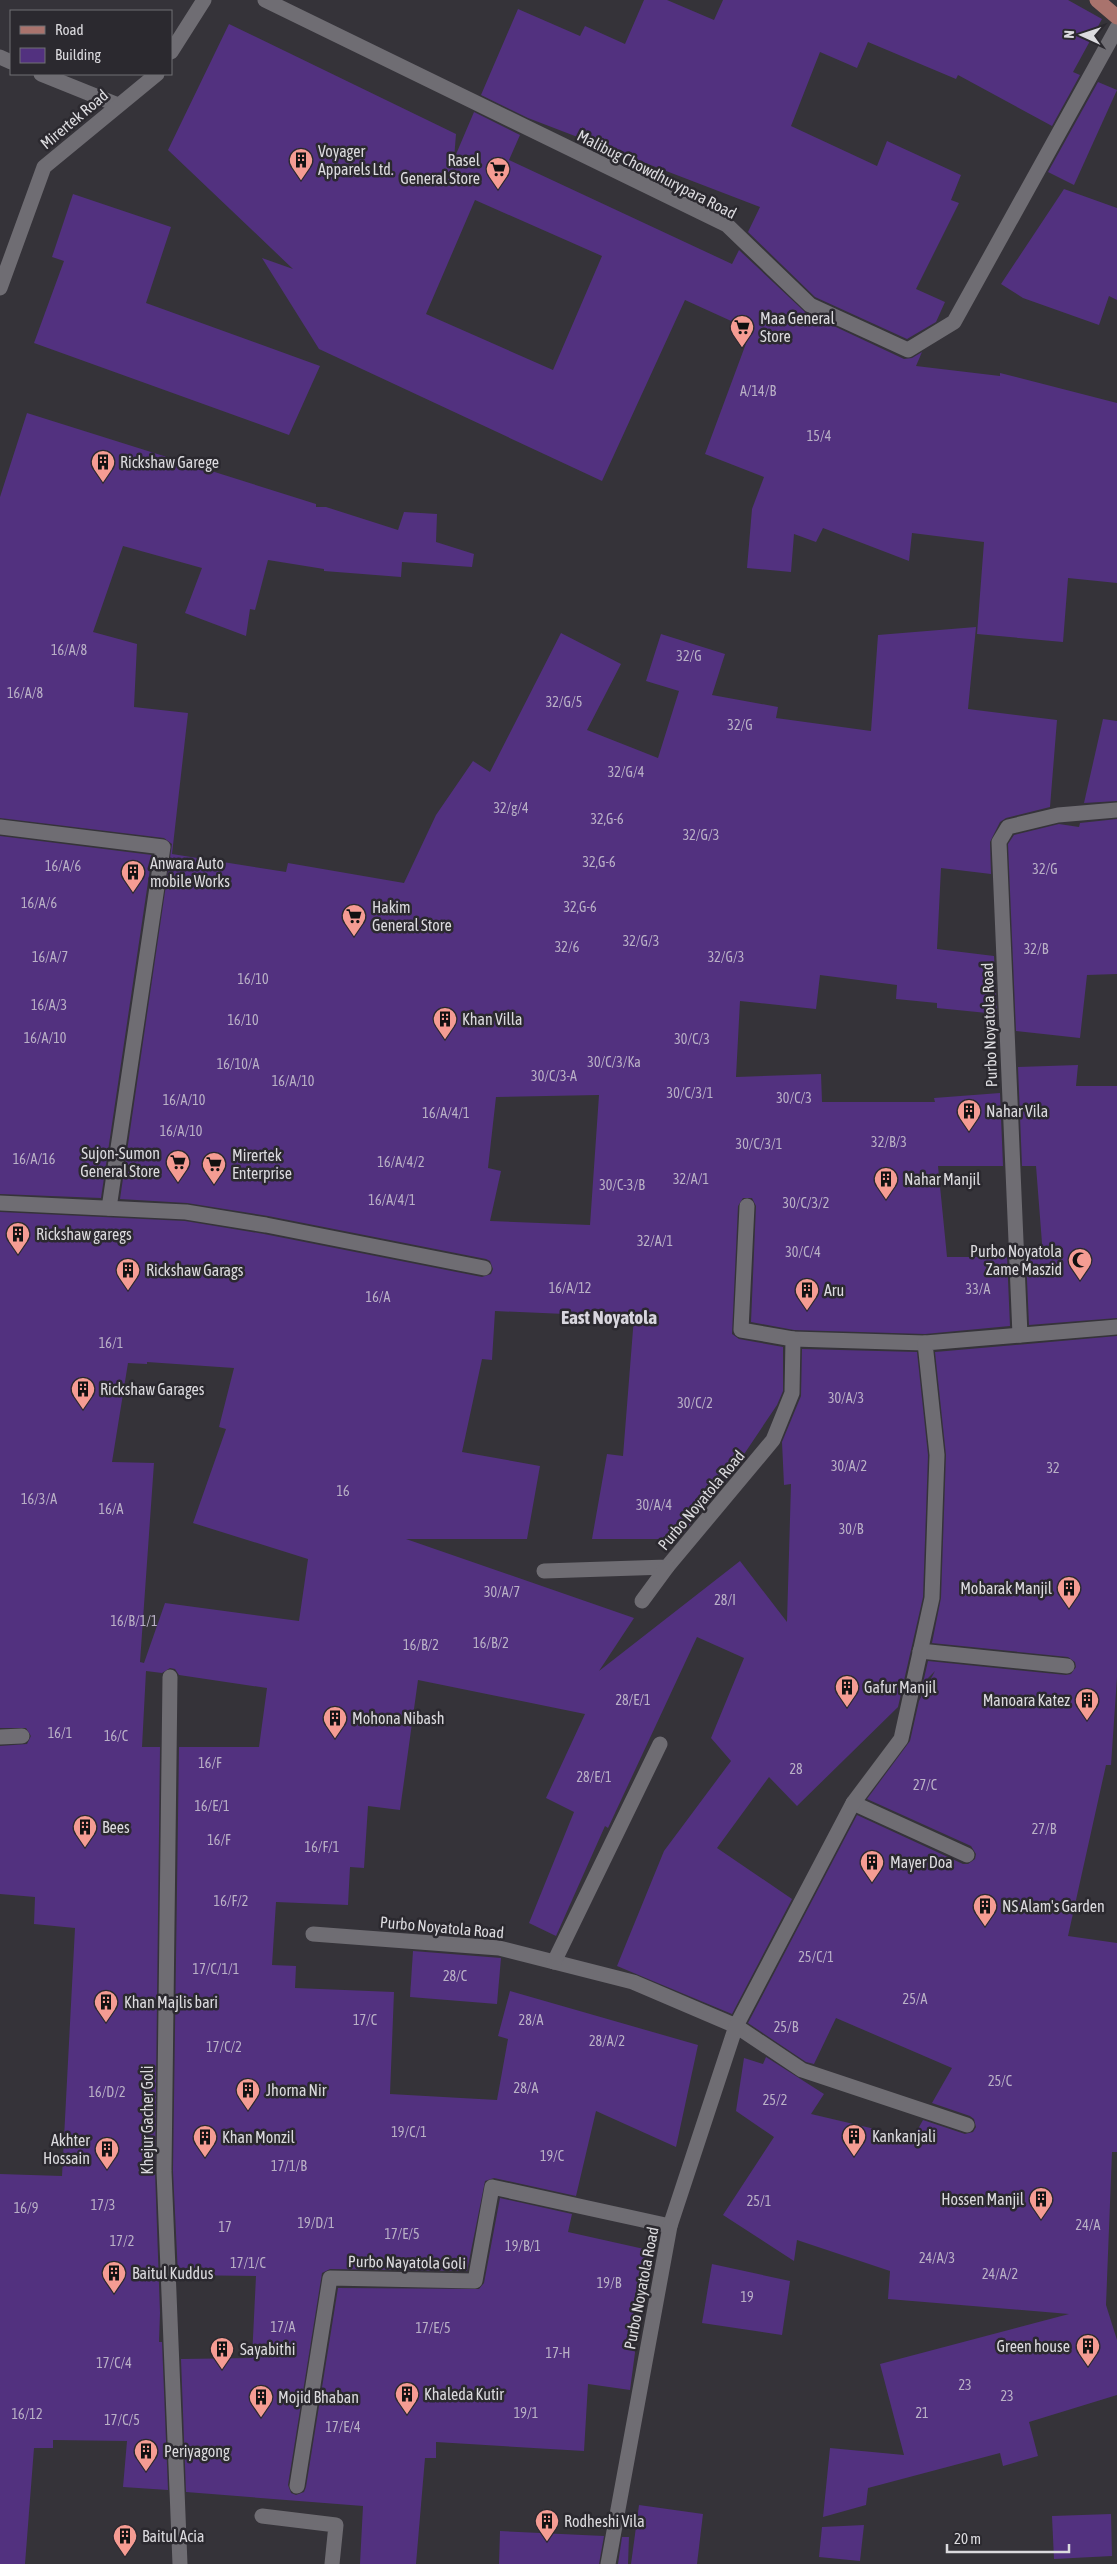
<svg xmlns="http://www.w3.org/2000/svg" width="1117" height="2564" viewBox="0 0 1117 2564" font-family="'Asap Condensed',sans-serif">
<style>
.building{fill:#52317f;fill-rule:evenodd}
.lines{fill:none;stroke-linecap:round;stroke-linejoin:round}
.minor{stroke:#6f6d73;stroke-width:15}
.major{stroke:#a9736d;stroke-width:15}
.labels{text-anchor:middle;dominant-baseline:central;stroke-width:5;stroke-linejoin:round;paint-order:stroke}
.number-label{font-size:14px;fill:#b9b0c6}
.street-label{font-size:16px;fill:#dbdade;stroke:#2b292f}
.poi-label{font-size:16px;fill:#dbdade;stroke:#2b292f;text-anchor:start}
.quarter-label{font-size:19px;font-weight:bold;fill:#d8d6de;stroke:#2b292f}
</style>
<rect width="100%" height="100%" fill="#353339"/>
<g class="building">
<polygon points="644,0 667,0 714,20 723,0 1068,0 1102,19 1073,72 1080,75 1052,126 958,75 956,79 868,42 857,68 820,52 791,126 877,166 887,141 961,175 951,200 959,203 916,289 945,302 936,322 907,339 815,297 748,232 760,207 528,118 481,95 518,9 580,36 585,26 625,44"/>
<path d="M229,24L456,134L454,159L474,112L520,135L509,160L732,264L739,250L806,313L904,359L912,358L922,352L916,366L1000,376V373L1117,403V583L1068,578L1063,642L977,634L984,542L912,533L909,561L823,528L816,542L794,534L791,572L747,568L752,509L764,477L705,454L751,330L685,300L602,481L319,349L262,258L293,269L168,150ZM475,200L602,256L553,370L426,314Z"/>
<polygon points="1098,82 1117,90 1074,185 1048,172"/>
<polygon points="1064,189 1117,208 1117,300 1109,296 1099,325 1023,298 1001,284"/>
<polygon points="73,194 171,227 146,303 320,366 289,435 34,343 64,261 52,257"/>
<path d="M27,413L316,504V507H326L398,530L404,512L437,514L436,542L474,554L472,567L402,562L401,577L324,571V569L268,560L255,610L250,609L246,636L185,613L202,568L123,546L93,632L137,644L134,707L188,713L172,854L286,872L288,863L404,883L436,815L473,761L490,772L561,633L621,664L587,730L658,758L679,691L646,681L661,634L725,654L712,695L778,707L776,718L871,731L878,635L976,627L968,709L1057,720L1050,807L1006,818L1000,822L990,842L991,874L941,868L937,949L994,956L997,1014L937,1008V1003L896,999L897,985L820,975L816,1009L740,1001L736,1077L821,1074L822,1102H935L934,1098L1000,1093L1003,1166H938L947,1257H1007L1010,1326L925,1334L794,1330L751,1322L756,1206L752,1198H743L738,1206L732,1334L739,1339L783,1347V1391L777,1405L724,1484L678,1539H592L607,1454L623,1456L634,1317L495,1311L492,1360L482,1359L462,1452L540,1466L527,1539H406L634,1618L599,1671L740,1561L787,1622L791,1484L784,1485L782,1442L801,1396L802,1349L917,1352L928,1455L923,1597L898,1707L797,1806L769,1777L717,1848L792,1899L732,2014L617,1966L664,1851L731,1761L711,1738L744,1658L697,1637L608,1828L605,1826L556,1936L529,1923L574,1812L546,1798L585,1714L418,1680L400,1810L368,1806L364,1868L350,1867L348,1905L276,1902L272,1965L296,1966L295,1988L394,1992L390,2094L497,2100L508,2039L498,2036L510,1991L698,2045L676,2147L596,2111L576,2196L494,2178L485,2181L467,2271L330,2269L322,2273L288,2485L291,2493L296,2495L304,2492L306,2487L338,2288L479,2289L484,2283L500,2198L572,2214L568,2232L653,2251L633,2345H636L630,2390L588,2384L584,2451L436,2442V2458H425L416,2564H360L363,2506L186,2492L181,2359L252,2358L256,2276L178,2275L173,2171L179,1747H259L267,1688L179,1675L175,1669L170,1668L162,1673L146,1671L142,1747H160L155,2171L160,2313L159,2342H162L168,2490L123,2487L127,2441L53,2440V2448H34L25,2564H0V2174L62,2176L75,1928L34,1924L35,1897L0,1894V1746L27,1744L31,1736L26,1728H0V1212L185,1221L264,1234L482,1277L491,1274L493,1269L490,1261L486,1259L268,1216L187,1203L120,1199L172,844L164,838L0,818V497ZM599,1095L590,1225L490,1221L501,1171L488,1168L496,1097ZM147,1362L234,1368L219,1427L226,1429L193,1523L308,1559L299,1621L165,1603L144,1663L140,1662L154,1463L112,1462L128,1363L147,1364Z"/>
<polygon points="1103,719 1117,721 1117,801 1084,803"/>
<polygon points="1117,819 1117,974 1087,975 1080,1038 1016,1031 1008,844 1014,835 1059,824 1079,827 1080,823"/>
<polygon points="0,836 152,855 101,1198 0,1194"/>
<polygon points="1078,1065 1076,1086 1117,1086 1117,1318 1029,1325 1026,1257 1043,1256 1036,1166 1022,1166 1018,1067"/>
<polygon points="1117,1336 1117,1677 1111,1765 1106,1765 1068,1936 1117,1943 1117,2152 1112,2152 1106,2305 1117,2340 1117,2395 1029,2422 1038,2456 1003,2466 1000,2453 868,2488 866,2505 823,2517 830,2448 904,2455 880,2364 1069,2314 888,2299 890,2271 797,2240 794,2261 723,2215 774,2137 736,2111 744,2058 763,2064 766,2057 824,2094 811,2114 913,2138 923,2120 965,2134 973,2132 976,2127 974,2119 970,2116 932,2103 952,2068 836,2018 814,2064 806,2062 748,2023 857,1815 963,1864 968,1864 975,1859 976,1854 971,1846 867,1799 910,1741 919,1701 935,1671 923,1683 928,1661 1066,1675 1071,1674 1076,1667 1075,1662 1068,1657 932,1643 941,1598 946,1455 935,1352"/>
<polygon points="413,1951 501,1958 497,2004 410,1997"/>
<polygon points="712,2264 790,2281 782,2335 702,2323"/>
<polygon points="639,2505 703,2514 697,2564 631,2564"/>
<polygon points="1111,2514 1112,2556 1054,2559 1052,2516"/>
<polygon points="864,2525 860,2561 819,2557 822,2527"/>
<polygon points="500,2531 604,2536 599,2564 499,2564"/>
<polygon points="622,2537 629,2537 628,2564 618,2564"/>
</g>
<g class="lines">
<g class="minor">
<polyline points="265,0 727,225 810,305 908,350 954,322 1117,28"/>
<polyline points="171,52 204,0"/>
<polyline points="0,57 11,62"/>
<polyline points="41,74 118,105"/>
<polyline points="0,288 44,167 157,74"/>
<polyline points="0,827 163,847 109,1208"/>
<polyline points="0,1203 186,1212 266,1225 484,1268"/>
<polyline points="1020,1335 999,842 1008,827 1058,815 1117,810"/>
<polyline points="793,1339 925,1343"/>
<polyline points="544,1571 667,1567 773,1440 792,1393 793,1339 741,1330 747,1206"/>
<polyline points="642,1601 667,1567"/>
<polyline points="920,1651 1067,1666"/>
<polyline points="170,1677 164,2171 180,2564"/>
<polyline points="0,1737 22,1736"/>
<polyline points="853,1803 967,1855"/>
<polyline points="313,1934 499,1948 633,1982 736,2026 853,1803 901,1739 932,1598 937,1455 925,1343 1117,1327"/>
<polyline points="554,1962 660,1744"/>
<polyline points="297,2486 330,2278 475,2281 492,2187 670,2226"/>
<polyline points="262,2516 336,2525 332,2564"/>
<polyline points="608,2564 670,2226 736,2026 802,2070 967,2125"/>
</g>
<polyline class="major" points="1097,0 1117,17"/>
</g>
<defs>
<g id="building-pin" transform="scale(1.25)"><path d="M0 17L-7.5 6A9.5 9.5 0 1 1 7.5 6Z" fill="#f59c93" stroke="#2b292f"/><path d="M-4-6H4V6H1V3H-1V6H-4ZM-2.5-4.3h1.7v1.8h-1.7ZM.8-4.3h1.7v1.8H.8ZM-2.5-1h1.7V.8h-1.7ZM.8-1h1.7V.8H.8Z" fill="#111"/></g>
<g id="supermarket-pin" transform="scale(1.25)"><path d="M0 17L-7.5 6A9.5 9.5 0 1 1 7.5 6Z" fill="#f59c93" stroke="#2b292f"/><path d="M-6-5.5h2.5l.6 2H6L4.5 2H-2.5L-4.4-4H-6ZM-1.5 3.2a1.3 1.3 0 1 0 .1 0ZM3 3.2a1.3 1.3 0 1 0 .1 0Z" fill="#111"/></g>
<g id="mosque-pin" transform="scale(1.25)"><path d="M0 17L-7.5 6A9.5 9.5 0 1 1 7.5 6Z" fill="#f59c93" stroke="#2b292f"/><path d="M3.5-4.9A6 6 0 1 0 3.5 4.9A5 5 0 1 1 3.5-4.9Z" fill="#111"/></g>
</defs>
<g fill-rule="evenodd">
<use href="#building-pin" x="301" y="160"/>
<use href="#supermarket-pin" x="498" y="169"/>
<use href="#supermarket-pin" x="742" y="327"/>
<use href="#building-pin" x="103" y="462"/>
<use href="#building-pin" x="133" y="872"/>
<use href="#supermarket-pin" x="354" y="916"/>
<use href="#building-pin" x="445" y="1019"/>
<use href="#building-pin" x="969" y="1111"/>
<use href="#supermarket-pin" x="178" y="1162"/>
<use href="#supermarket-pin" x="214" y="1164"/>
<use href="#building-pin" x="886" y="1179"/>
<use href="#building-pin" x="18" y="1234"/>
<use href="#mosque-pin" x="1080" y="1260"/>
<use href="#building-pin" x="128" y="1270"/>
<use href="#building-pin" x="807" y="1290"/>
<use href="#building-pin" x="83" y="1389"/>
<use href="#building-pin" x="1069" y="1588"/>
<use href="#building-pin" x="847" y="1687"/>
<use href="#building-pin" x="1087" y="1700"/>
<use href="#building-pin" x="335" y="1718"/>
<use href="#building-pin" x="85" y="1827"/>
<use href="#building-pin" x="872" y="1862"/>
<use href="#building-pin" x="985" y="1906"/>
<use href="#building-pin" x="106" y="2002"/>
<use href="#building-pin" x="248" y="2090"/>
<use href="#building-pin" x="854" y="2136"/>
<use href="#building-pin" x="205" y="2137"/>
<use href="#building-pin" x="107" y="2149"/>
<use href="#building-pin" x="1041" y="2199"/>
<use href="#building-pin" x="114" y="2273"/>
<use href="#building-pin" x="1088" y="2346"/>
<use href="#building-pin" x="222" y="2349"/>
<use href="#building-pin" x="407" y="2394"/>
<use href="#building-pin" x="261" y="2397"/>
<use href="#building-pin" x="146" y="2451"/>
<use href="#building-pin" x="547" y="2521"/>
<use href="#building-pin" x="125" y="2536"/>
</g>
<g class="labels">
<g class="number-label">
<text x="758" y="391">A/14/B</text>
<text x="819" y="436">15/4</text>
<text x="69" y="650">16/A/8</text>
<text x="689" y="656">32/G</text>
<text x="25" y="693">16/A/8</text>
<text x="564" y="702">32/G/5</text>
<text x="740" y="725">32/G</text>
<text x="626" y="772">32/G/4</text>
<text x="511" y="808">32/g/4</text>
<text x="607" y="819">32,G-6</text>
<text x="701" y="835">32/G/3</text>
<text x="599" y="862">32,G-6</text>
<text x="63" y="866">16/A/6</text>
<text x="1045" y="869">32/G</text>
<text x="39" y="903">16/A/6</text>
<text x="580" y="907">32,G-6</text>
<text x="641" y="941">32/G/3</text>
<text x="567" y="947">32/6</text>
<text x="1036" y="949">32/B</text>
<text x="50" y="957">16/A/7</text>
<text x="726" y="957">32/G/3</text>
<text x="253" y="979">16/10</text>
<text x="49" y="1005">16/A/3</text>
<text x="243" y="1020">16/10</text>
<text x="45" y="1038">16/A/10</text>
<text x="692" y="1039">30/C/3</text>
<text x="614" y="1062">30/C/3/Ka</text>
<text x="238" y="1064">16/10/A</text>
<text x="554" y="1076">30/C/3-A</text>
<text x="293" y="1081">16/A/10</text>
<text x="690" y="1093">30/C/3/1</text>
<text x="794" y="1098">30/C/3</text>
<text x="184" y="1100">16/A/10</text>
<text x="446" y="1113">16/A/4/1</text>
<text x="181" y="1131">16/A/10</text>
<text x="889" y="1142">32/B/3</text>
<text x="759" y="1144">30/C/3/1</text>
<text x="34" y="1159">16/A/16</text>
<text x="401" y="1162">16/A/4/2</text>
<text x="691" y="1179">32/A/1</text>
<text x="622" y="1185">30/C-3/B</text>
<text x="392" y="1200">16/A/4/1</text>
<text x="806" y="1203">30/C/3/2</text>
<text x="655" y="1241">32/A/1</text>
<text x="803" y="1252">30/C/4</text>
<text x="570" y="1288">16/A/12</text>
<text x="978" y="1289">33/A</text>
<text x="378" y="1297">16/A</text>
<text x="111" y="1343">16/1</text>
<text x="846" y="1398">30/A/3</text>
<text x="695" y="1403">30/C/2</text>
<text x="849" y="1466">30/A/2</text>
<text x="1053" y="1468">32</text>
<text x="343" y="1491">16</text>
<text x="39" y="1499">16/3/A</text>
<text x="654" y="1505">30/A/4</text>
<text x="111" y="1509">16/A</text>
<text x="851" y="1529">30/B</text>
<text x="502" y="1592">30/A/7</text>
<text x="725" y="1600">28/I</text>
<text x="134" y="1621">16/B/1/1</text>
<text x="491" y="1643">16/B/2</text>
<text x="421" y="1645">16/B/2</text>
<text x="633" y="1700">28/E/1</text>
<text x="60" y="1733">16/1</text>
<text x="116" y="1736">16/C</text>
<text x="210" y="1763">16/F</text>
<text x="796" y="1769">28</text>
<text x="594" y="1777">28/E/1</text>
<text x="925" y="1785">27/C</text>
<text x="212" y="1806">16/E/1</text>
<text x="1044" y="1829">27/B</text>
<text x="219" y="1840">16/F</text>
<text x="322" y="1847">16/F/1</text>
<text x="231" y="1901">16/F/2</text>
<text x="816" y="1957">25/C/1</text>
<text x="216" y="1969">17/C/1/1</text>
<text x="455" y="1976">28/C</text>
<text x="915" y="1999">25/A</text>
<text x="365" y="2020">17/C</text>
<text x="531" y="2020">28/A</text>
<text x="786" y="2027">25/B</text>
<text x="607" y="2041">28/A/2</text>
<text x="224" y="2047">17/C/2</text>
<text x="1000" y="2081">25/C</text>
<text x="526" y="2088">28/A</text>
<text x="107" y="2092">16/D/2</text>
<text x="775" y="2100">25/2</text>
<text x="409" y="2132">19/C/1</text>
<text x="552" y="2156">19/C</text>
<text x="289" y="2166">17/1/B</text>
<text x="759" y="2201">25/1</text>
<text x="103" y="2205">17/3</text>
<text x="26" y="2208">16/9</text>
<text x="316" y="2223">19/D/1</text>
<text x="1088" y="2225">24/A</text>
<text x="225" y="2227">17</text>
<text x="402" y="2234">17/E/5</text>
<text x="122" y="2241">17/2</text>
<text x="523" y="2246">19/B/1</text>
<text x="937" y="2258">24/A/3</text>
<text x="248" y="2263">17/1/C</text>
<text x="1000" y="2274">24/A/2</text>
<text x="609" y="2283">19/B</text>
<text x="747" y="2297">19</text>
<text x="283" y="2327">17/A</text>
<text x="433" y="2328">17/E/5</text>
<text x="558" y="2353">17-H</text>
<text x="114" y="2363">17/C/4</text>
<text x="965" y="2385">23</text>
<text x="1007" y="2396">23</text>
<text x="526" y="2413">19/1</text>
<text x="922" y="2413">21</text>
<text x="27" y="2414">16/12</text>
<text x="122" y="2420">17/C/5</text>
<text x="343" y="2427">17/E/4</text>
</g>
<g class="street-label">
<text transform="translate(74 119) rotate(-40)">Mirertek Road</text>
<text transform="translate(657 174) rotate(27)">Malibug Chowdhurypara Road</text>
<text transform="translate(989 1025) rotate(-92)">Purbo Noyatola Road</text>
<text transform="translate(701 1500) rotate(-50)">Purbo Noyatola Road</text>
<text transform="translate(442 1927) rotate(5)">Purbo Noyatola Road</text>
<text transform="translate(147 2120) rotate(-90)">Khejur Gacher Goli</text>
<text transform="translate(407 2262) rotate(1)">Purbo Nayatola Goli</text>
<text transform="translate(641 2288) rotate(-79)">Purbo Noyatola Road</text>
</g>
<g class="poi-label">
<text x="318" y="151">Voyager<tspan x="318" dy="18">Apparels Ltd.</tspan></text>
<text x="480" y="160" text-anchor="end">Rasel<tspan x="480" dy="18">General Store</tspan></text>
<text x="760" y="318">Maa General<tspan x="760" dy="18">Store</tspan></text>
<text x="120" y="462">Rickshaw Garege</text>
<text x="150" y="863">Anwara Auto<tspan x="150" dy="18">mobile Works</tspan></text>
<text x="372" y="907">Hakim<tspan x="372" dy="18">General Store</tspan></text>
<text x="462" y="1019">Khan Villa</text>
<text x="986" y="1111">Nahar Vila</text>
<text x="160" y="1153" text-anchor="end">Sujon-Sumon<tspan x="160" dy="18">General Store</tspan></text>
<text x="232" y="1155">Mirertek<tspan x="232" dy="18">Enterprise</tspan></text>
<text x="904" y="1179">Nahar Manjil</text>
<text x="36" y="1234">Rickshaw garegs</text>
<text x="1062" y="1251" text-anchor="end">Purbo Noyatola<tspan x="1062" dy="18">Zame Maszid</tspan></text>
<text x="146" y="1270">Rickshaw Garags</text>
<text x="824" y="1290">Aru</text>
<text x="100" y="1389">Rickshaw Garages</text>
<text x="1052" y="1588" text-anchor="end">Mobarak Manjil</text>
<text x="864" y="1687">Gafur Manjil</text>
<text x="1070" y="1700" text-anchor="end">Manoara Katez</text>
<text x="352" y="1718">Mohona Nibash</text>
<text x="102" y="1827">Bees</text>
<text x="890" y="1862">Mayer Doa</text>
<text x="1002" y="1906">NS Alam's Garden</text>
<text x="124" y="2002">Khan Majlis bari</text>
<text x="266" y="2090">Jhorna Nir</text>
<text x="872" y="2136">Kankanjali</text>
<text x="222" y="2137">Khan Monzil</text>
<text x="90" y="2140" text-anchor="end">Akhter<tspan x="90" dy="18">Hossain</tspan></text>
<text x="1024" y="2199" text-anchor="end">Hossen Manjil</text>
<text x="132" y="2273">Baitul Kuddus</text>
<text x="1070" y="2346" text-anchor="end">Green house</text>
<text x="240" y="2349">Sayabithi</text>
<text x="424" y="2394">Khaleda Kutir</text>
<text x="278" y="2397">Mojid Bhaban</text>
<text x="164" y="2451">Periyagong</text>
<text x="564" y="2521">Rodheshi Vila</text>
<text x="142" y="2536">Baitul Acia</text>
</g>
<g class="quarter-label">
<text x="609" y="1317">East Noyatola</text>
</g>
</g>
<rect x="10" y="10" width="162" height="65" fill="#2b292f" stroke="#717075"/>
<rect x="20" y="26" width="25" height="8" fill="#a9736d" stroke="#717075"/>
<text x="55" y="35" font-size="15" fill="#dbdade">Road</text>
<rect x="20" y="48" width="25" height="15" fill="#52317f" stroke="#717075"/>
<text x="55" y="60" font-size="15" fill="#dbdade">Building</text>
<g transform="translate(1082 35) rotate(273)" stroke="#2b292f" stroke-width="4" paint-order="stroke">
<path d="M0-4L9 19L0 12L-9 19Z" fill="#dbdade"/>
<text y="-8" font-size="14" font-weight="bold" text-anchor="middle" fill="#dbdade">N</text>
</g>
<path d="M947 2544v8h122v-8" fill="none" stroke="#dbdade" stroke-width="2.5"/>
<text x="954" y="2544" font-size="15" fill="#dbdade" stroke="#2b292f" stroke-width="4" paint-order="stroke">20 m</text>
</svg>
